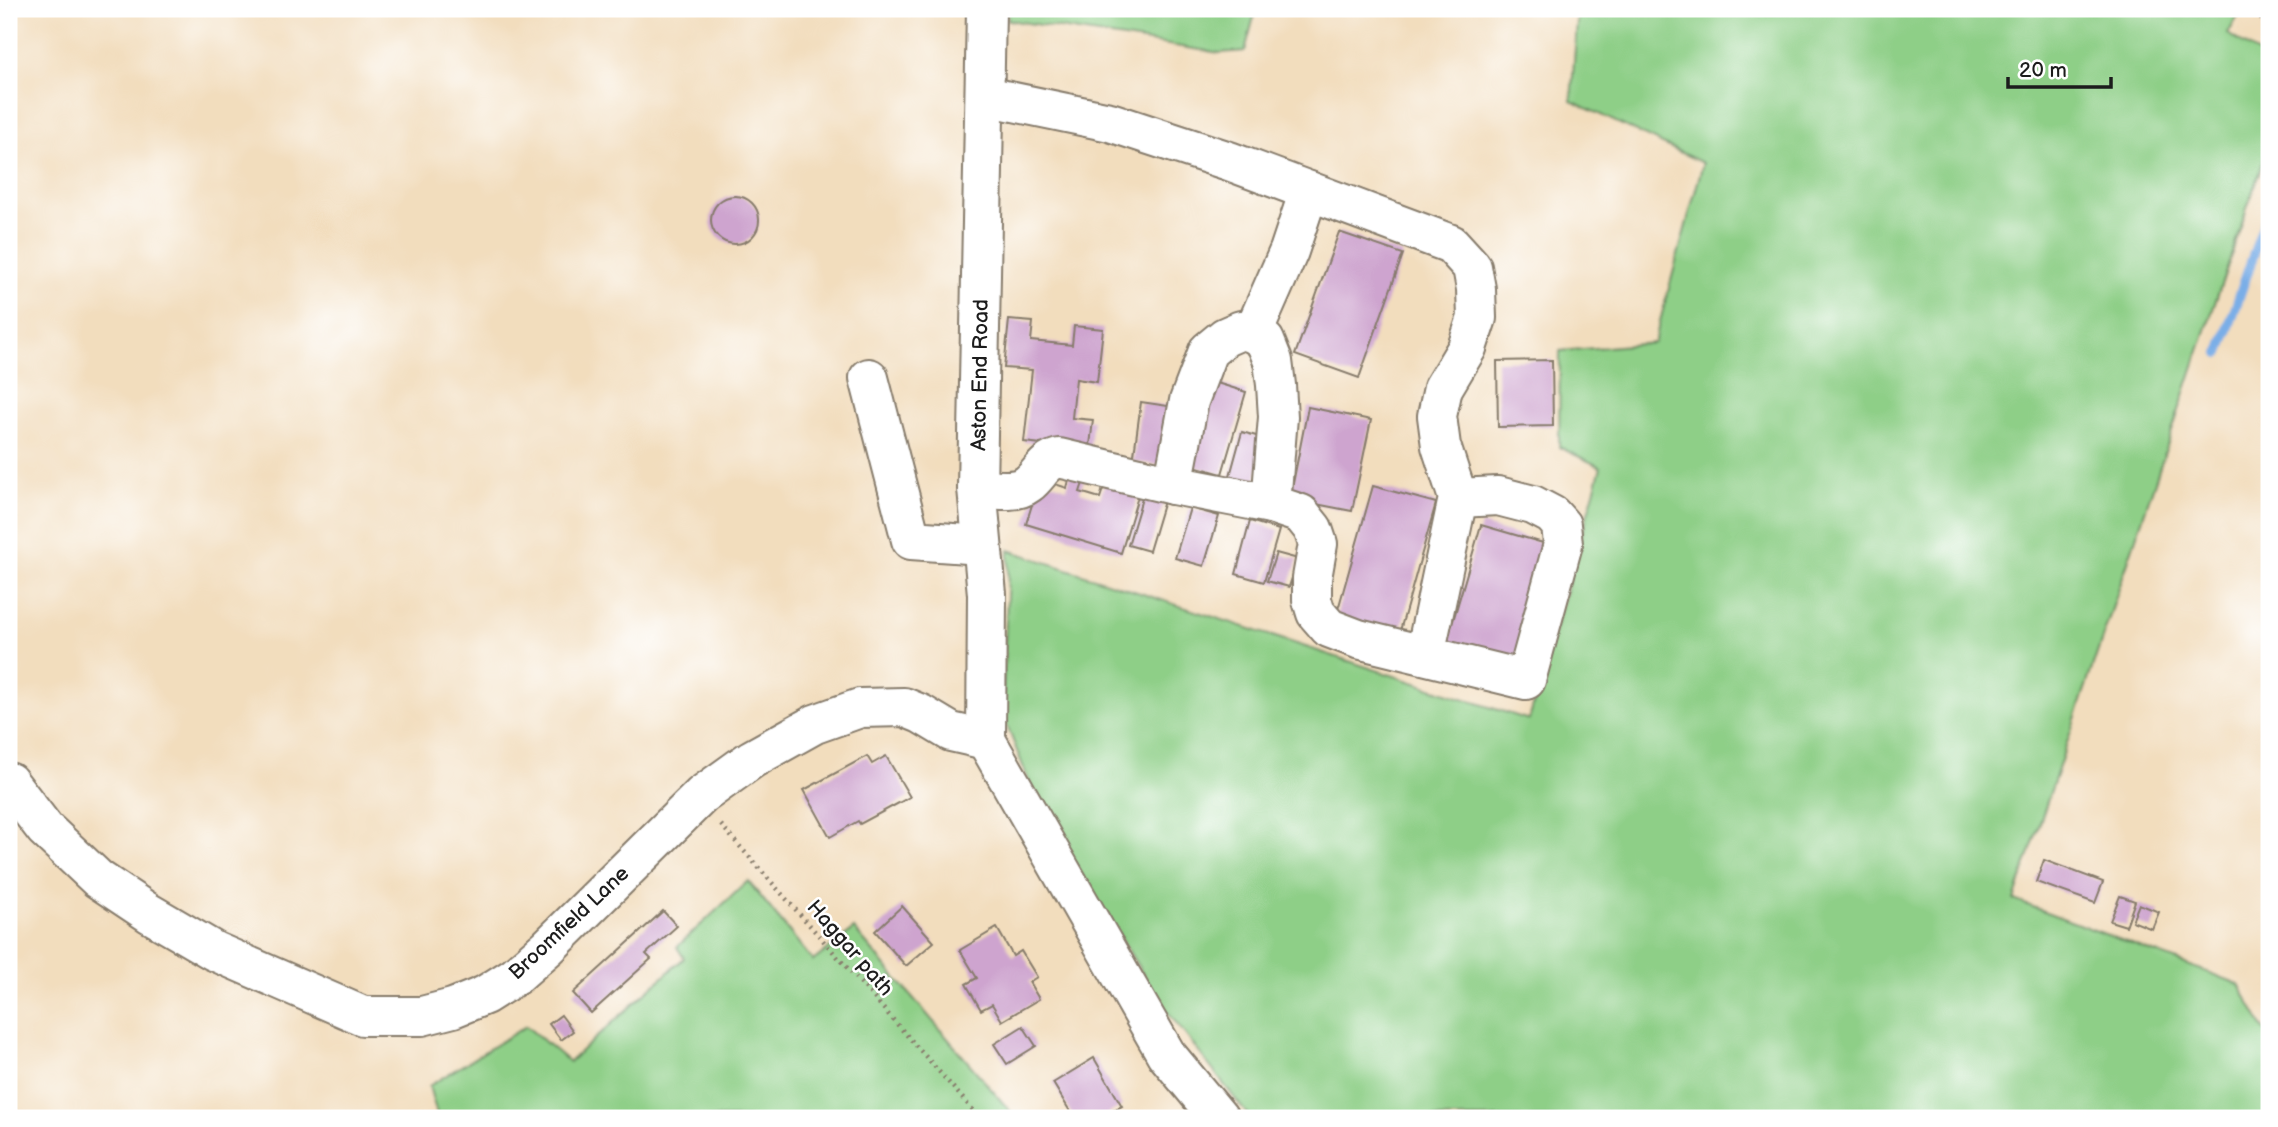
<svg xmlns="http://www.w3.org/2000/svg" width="2278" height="1127" viewBox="0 0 2278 1127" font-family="'Balsamiq Sans',sans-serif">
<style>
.green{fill:#8ecf87;stroke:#557652;stroke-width:2}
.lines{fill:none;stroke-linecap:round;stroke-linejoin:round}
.stream{stroke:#7aaee7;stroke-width:10}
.building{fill:#cea4cf}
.minor-casing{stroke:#877c6c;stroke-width:42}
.path{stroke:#877c6c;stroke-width:4.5;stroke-dasharray:2 5;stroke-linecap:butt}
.minor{stroke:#fff;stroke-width:38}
.labels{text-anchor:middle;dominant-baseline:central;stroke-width:5;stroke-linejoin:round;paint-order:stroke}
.street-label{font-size:21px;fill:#1c1c1c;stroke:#fff}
</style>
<rect width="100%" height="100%" fill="#fff"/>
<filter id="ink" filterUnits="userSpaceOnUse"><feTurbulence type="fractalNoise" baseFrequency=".0143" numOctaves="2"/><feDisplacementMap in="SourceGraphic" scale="14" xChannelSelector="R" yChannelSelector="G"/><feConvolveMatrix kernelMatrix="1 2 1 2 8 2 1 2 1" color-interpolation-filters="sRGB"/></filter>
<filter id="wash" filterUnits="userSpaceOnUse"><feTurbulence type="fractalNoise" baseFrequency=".00686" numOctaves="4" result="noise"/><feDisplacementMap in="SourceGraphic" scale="28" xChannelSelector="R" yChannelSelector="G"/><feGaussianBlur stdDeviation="1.57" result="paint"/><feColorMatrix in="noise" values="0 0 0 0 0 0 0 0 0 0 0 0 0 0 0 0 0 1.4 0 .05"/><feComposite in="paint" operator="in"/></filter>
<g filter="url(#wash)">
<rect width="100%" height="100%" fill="#f2ddbd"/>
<g class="green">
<polygon points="1008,9 1256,9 1245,51 1220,53 1008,20"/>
<polygon points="1578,9 2242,9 2228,34 2269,60 2269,143 2014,900 2239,984 2269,1037 2269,1118 1250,1118 1160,1002 1038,804 1002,713 1009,550 1529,720 1601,467 1559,447 1560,351 1654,343 1703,163 1571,101"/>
<polygon points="748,881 813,961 854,929 1016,1118 438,1118 429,1086 526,1026 569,1062 684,958 677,947"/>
</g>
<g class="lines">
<polyline class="stream" points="2220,353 2269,209"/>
</g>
<g id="blocks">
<g class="building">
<circle cx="735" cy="220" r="24"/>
<polygon points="1339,232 1403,254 1359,378 1295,355"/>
<polygon points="1009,320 1033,322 1031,341 1072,345 1074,326 1103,329 1097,382 1076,379 1072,418 1093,420 1089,454 1069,447 1024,442 1032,370 1004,368"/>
<polygon points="1552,360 1553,426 1498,427 1497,361"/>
<polygon points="1207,380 1246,392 1222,474 1183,463"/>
<polygon points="1141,402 1175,407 1167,466 1133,462"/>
<polygon points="1308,407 1371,420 1352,511 1290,499"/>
<polygon points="1242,432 1267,439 1253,490 1228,483"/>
<polygon points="1071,473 1085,477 1080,492 1100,498 1105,483 1139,493 1121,553 1026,524 1040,479 1067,488"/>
<polygon points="1373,486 1436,503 1398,638 1335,620"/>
<polygon points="1143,495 1164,501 1149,551 1128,545"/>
<polygon points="1190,508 1219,516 1204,566 1175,558"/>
<polygon points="1250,521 1279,530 1264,582 1236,574"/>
<polygon points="1481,525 1550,545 1514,665 1446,645"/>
<polygon points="1276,553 1298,559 1289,587 1267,581"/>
<polygon points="867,756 872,764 886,756 910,797 860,824 858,821 830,837 804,790"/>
<polygon points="2044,860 2103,882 2095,903 2036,882"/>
<polygon points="2120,896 2135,901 2126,926 2110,921"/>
<polygon points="2139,904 2159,912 2152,929 2132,921"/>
<polygon points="902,906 934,942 906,966 875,931"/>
<polygon points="663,911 677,926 646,954 651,959 591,1013 573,993"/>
<polygon points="997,928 1013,956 1021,951 1037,977 1029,982 1039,999 1002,1021 992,1004 981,1010 966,984 977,978 960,950"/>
<polygon points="561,1015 573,1031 561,1040 549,1024"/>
<polygon points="1023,1026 1036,1046 1007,1064 994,1044"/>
<polygon points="1094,1058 1122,1106 1100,1118 1074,1118 1053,1083"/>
</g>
</g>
</g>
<g filter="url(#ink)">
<use href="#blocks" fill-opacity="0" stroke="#877c6c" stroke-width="2"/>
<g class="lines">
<g class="minor-casing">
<g id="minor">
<polyline points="985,96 1110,122 1229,161 1451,244 1472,267 1476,289 1477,318 1467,348 1443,388 1437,416 1441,446 1458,498 1425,655"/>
<polyline points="1253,333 1289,251 1309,191"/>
<polyline points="869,378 911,540 982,545"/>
<polyline points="1173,485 1189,401 1208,351 1225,337 1241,330 1253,333 1265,341 1273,361 1276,385 1278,417 1271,504"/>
<path d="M977,488C993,489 1015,494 1028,484C1040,475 1043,462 1059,458L1173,485L1271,504L1301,514L1313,529L1318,544L1312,578V600L1316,613L1329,628L1358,639L1526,680L1563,544L1561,525L1552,515L1533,505L1498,496L1458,498"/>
<polyline points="986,740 987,594 977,488 986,9"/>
<polyline points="986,740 1166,1054 1219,1118"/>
<polyline points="9,782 45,829 98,879 149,913 214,951 363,1016 422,1016 453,1008 485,995 515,976 548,947 702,795 752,759 815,724 860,708 904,707 921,714 951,732 986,740"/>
</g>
</g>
<g class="path">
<polyline points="2250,9 2269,26"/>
<polyline points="721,825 980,1118"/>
</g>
<use href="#minor" class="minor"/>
</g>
</g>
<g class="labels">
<g class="street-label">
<text transform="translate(980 375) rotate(-89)">Aston End Road</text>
<text transform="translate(569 923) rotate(-43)">Broomfield Lane</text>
<text transform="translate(850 948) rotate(49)">Haggar path</text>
</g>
</g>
<rect width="2278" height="1127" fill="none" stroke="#fff" stroke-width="35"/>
<path d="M2008 77v10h103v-10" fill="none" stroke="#1c1c1c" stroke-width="3.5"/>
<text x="2019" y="77" font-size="21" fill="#1c1c1c" stroke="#ffffff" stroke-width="5" paint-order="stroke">20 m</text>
</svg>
